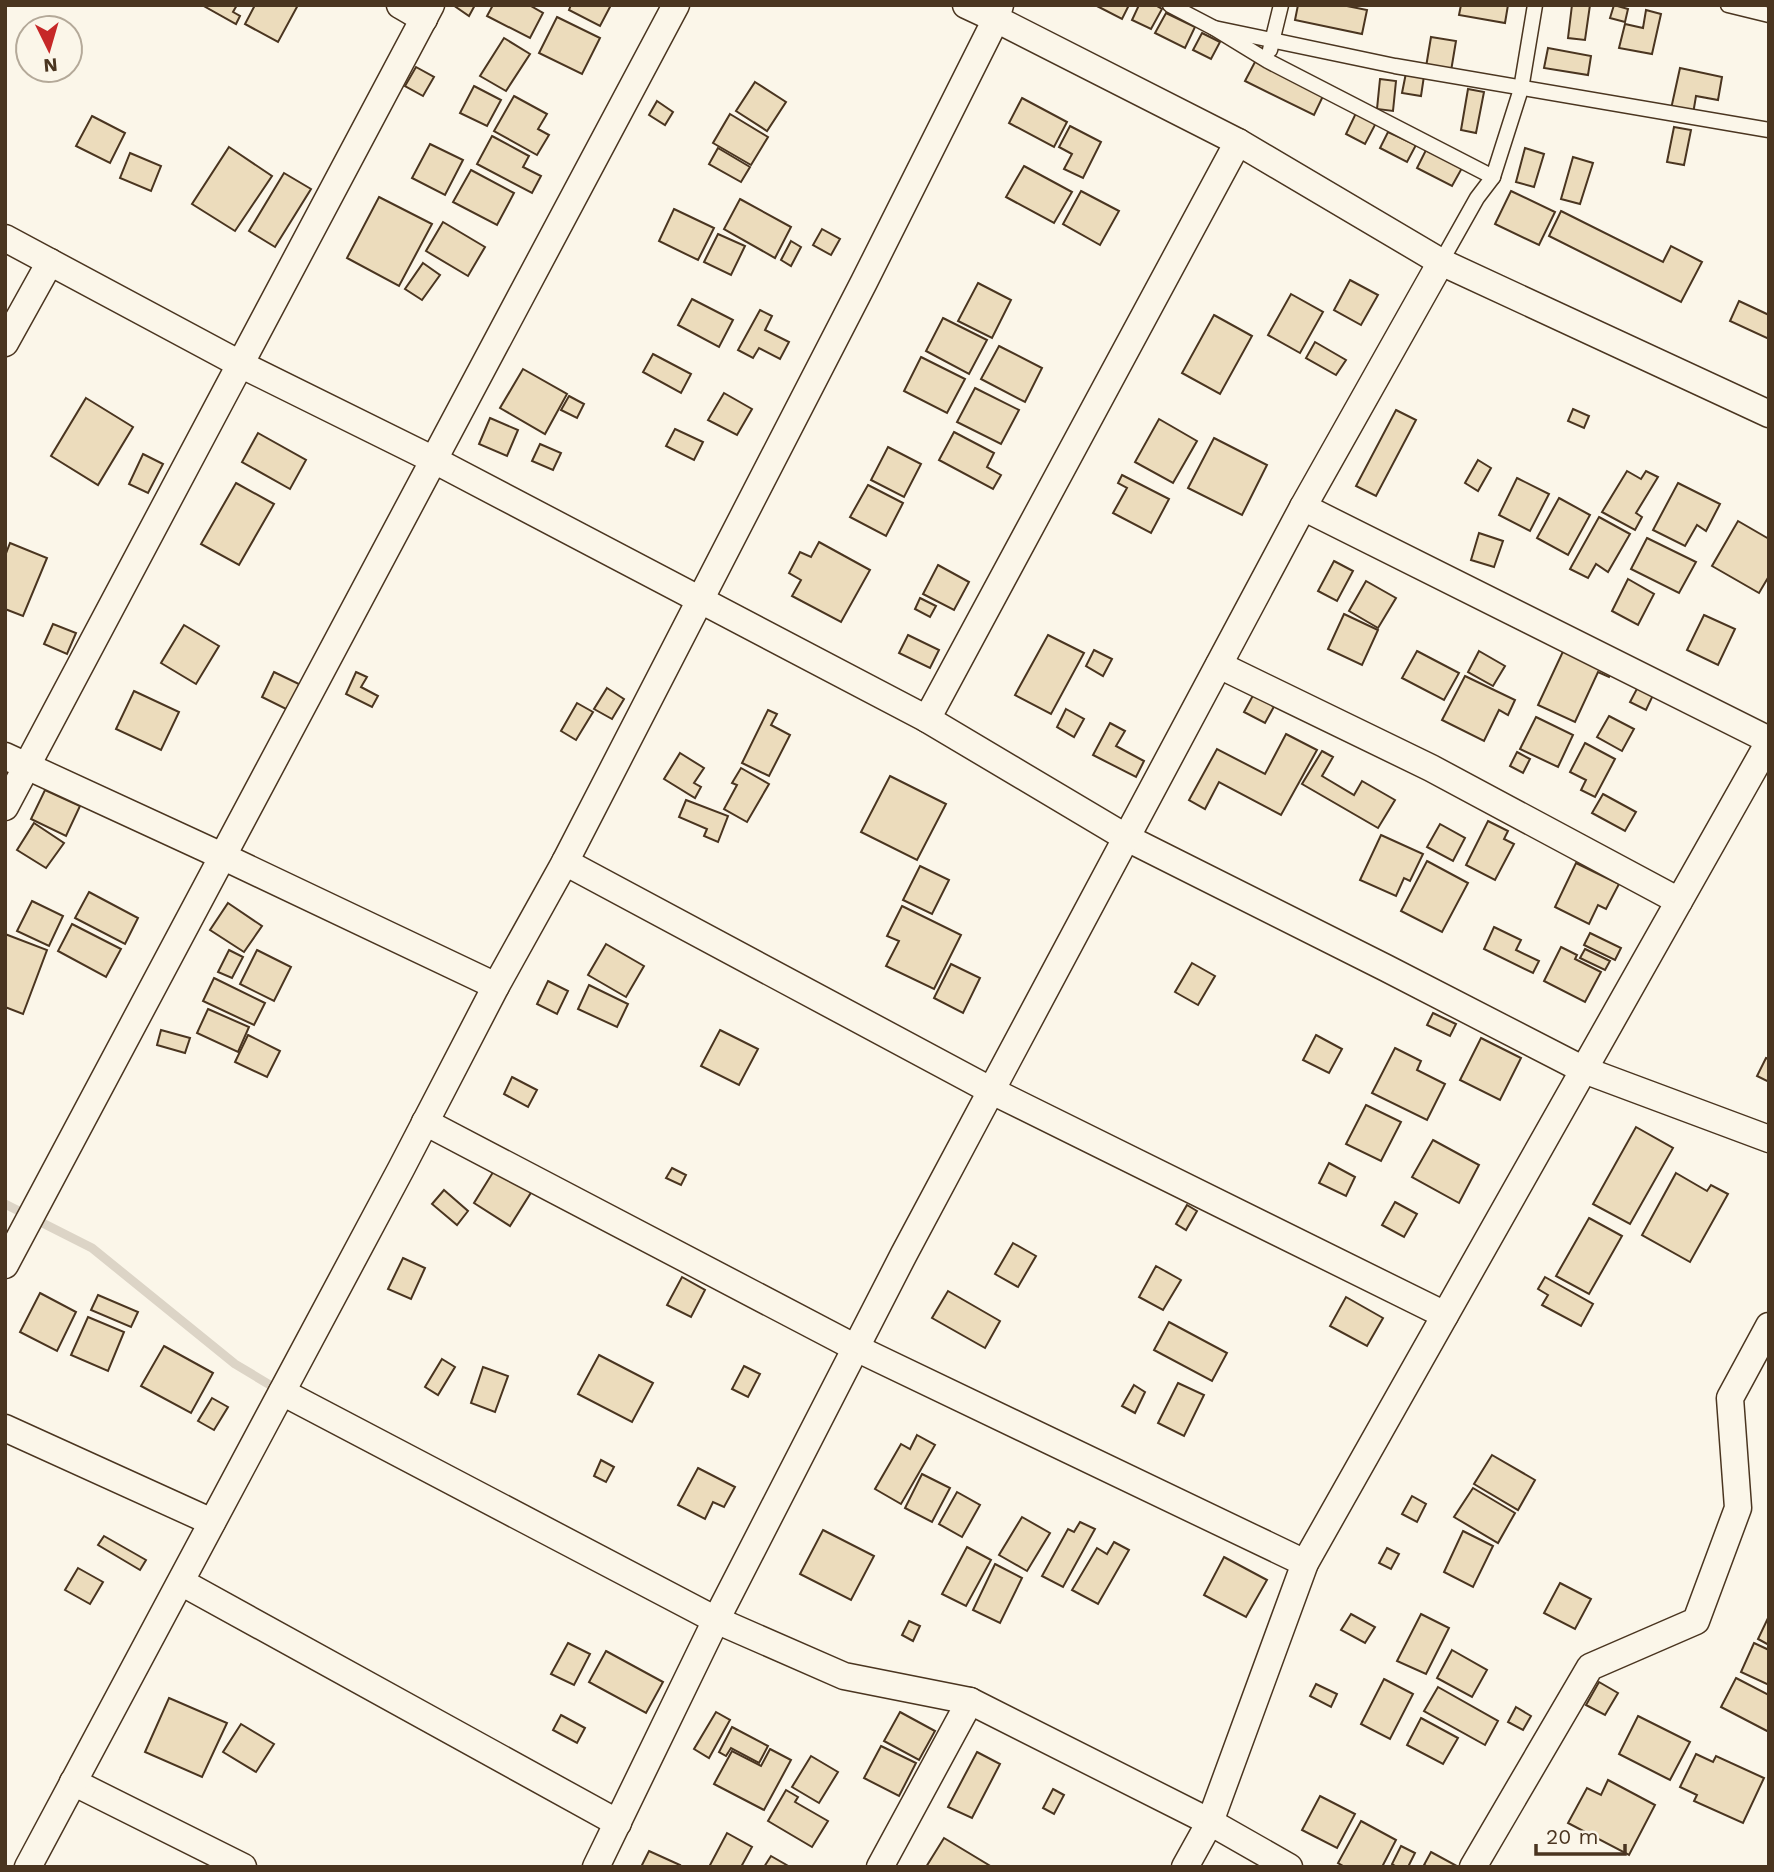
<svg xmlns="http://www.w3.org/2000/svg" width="1774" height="1872" viewBox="0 0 1774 1872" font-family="'Work Sans',sans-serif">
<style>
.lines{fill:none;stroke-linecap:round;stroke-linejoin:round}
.stream{stroke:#dcd4c6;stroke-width:9}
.building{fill:#ecdcbc;stroke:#4a3520;stroke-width:2}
.lane-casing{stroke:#4a3520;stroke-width:17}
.street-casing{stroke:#4a3520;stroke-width:29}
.lane{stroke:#fbf6e9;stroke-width:14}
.street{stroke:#fbf6e9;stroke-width:26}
</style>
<rect width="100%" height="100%" fill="#fbf6e9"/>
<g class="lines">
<polyline class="stream" points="5,1204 92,1248 235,1364 280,1391"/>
</g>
<g class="building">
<polygon points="202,5 237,5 233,12 240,16 236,24"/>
<polygon points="255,5 298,5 278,42 245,24"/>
<polygon points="453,5 475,5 469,16"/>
<polygon points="493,5 529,5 543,13 530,38 487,16"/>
<polygon points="571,5 611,5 600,26 569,10"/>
<polygon points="1095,5 1129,5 1122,19"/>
<polygon points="1139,5 1155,5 1162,9 1151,29 1132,20"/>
<polygon points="1298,5 1342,5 1367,10 1362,34 1295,20"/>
<polygon points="1461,5 1508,5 1505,23 1459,15"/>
<polygon points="1572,5 1590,5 1585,40 1568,38"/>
<polygon points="1614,5 1628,9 1625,22 1610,18"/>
<polygon points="1646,10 1661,14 1652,54 1619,48 1625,24 1643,28"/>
<polygon points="1166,13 1195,27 1185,48 1155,33"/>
<polygon points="557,17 600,38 582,74 539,53"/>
<polygon points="1202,33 1220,42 1211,59 1193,50"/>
<polygon points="1431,37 1456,41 1451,71 1426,67"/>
<polygon points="504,38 530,54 506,91 480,76"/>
<polygon points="1548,48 1591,56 1588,75 1544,68"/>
<polygon points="1256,60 1324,94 1314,115 1245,81"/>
<polygon points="416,67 434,77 423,96 405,86"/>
<polygon points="1680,68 1722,77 1718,100 1696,96 1693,114 1671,109"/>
<polygon points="1406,73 1424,76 1421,96 1402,93"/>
<polygon points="1380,79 1396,81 1393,111 1377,109"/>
<polygon points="755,82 786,102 767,131 736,111"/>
<polygon points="474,86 501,100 487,126 460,113"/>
<polygon points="1468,89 1484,92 1476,133 1461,130"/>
<polygon points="514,96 547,114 538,129 549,135 537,155 494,131"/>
<polygon points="1022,98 1067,122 1054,147 1009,123"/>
<polygon points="657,101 673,112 665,125 649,115"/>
<polygon points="1356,113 1376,123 1365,144 1346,134"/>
<polygon points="730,114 768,137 751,165 713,143"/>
<polygon points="92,116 125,133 110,163 76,146"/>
<polygon points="1070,126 1101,142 1083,178 1064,169 1072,154 1059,147"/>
<polygon points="1674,127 1691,130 1684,165 1667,162"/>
<polygon points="1388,132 1416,145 1407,162 1380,148"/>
<polygon points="492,136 529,156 523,167 541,176 532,193 477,164"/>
<polygon points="430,144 463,160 445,195 412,178"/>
<polygon points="229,147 272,176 235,231 192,204"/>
<polygon points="718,148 750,167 741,182 709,164"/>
<polygon points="1525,148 1544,154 1534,187 1516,182"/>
<polygon points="1426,150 1462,168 1452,186 1417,168"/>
<polygon points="130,153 161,166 151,191 120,178"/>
<polygon points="1573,157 1593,163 1580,204 1561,199"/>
<polygon points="1024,166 1072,192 1054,223 1006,197"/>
<polygon points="471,170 514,193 497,225 453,202"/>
<polygon points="284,173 311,189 275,247 249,231"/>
<polygon points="1081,191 1119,211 1100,245 1063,224"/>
<polygon points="1511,191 1555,212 1539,245 1495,224"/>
<polygon points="379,197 432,224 399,286 347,258"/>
<polygon points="740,199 791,227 775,258 724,229"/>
<polygon points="674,209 714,228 698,260 659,241"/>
<polygon points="1561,211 1663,262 1671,246 1702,262 1681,302 1549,236"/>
<polygon points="443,222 485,247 468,276 426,251"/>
<polygon points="822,229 840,239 831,255 813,245"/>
<polygon points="718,234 745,246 731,275 704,262"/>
<polygon points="791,241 801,247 791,266 781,260"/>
<polygon points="423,263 440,275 422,300 405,289"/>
<polygon points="1350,280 1378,295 1361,325 1334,310"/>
<polygon points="978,283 1011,300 992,338 958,321"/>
<polygon points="1291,294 1323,312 1300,353 1268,335"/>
<polygon points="692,299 733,320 719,347 678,325"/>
<polygon points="1739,301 1769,315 1769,339 1730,321"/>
<polygon points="760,310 772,316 765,330 789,342 780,359 759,348 753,358 738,350"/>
<polygon points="1214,315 1252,336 1220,394 1182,373"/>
<polygon points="943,318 987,340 969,374 926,351"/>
<polygon points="1315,342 1346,360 1336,375 1306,358"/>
<polygon points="999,346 1042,368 1025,402 981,379"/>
<polygon points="653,354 691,374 681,393 643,372"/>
<polygon points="921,357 965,379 947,413 904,391"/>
<polygon points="523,369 567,394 545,434 500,408"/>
<polygon points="975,388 1019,410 1001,444 957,422"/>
<polygon points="724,393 752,409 737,435 708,420"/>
<polygon points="569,396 584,404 577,418 561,410"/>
<polygon points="86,398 133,427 98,485 51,456"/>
<polygon points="1573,409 1589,416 1584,428 1568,421"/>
<polygon points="1396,410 1416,420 1376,496 1356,486"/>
<polygon points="490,418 518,430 507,456 479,444"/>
<polygon points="1159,419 1197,441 1173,483 1135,462"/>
<polygon points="675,429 703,442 694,460 666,446"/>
<polygon points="954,432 994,453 987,467 1001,475 993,489 939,460"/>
<polygon points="258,433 306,460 290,489 242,462"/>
<polygon points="1214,438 1267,465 1242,515 1188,488"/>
<polygon points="540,444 561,453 553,470 532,461"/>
<polygon points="888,447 921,464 904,497 871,480"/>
<polygon points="143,454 163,464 148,493 129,484"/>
<polygon points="1478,460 1491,468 1478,491 1465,483"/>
<polygon points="1627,471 1641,479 1646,471 1658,477 1636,513 1642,517 1635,530 1602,512"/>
<polygon points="1122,475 1169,499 1151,533 1113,513 1127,488 1118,483"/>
<polygon points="1517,478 1549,494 1530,531 1499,515"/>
<polygon points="236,483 274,504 239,565 201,544"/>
<polygon points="1678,483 1720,504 1706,531 1697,525 1685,546 1653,530"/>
<polygon points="868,485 903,503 886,536 850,517"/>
<polygon points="1559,498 1590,515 1568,555 1537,538"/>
<polygon points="1599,517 1630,534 1608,572 1596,564 1588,578 1570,569"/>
<polygon points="1738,521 1769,539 1769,576 1759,593 1712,566"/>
<polygon points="1479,533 1503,541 1494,567 1471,560"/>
<polygon points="1647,538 1696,562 1679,593 1631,569"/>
<polygon points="819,542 870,570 841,622 792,596 801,580 789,573 800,552 811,557"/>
<polygon points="10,543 47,558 23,616 5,609 5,556"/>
<polygon points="1334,561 1353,571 1337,601 1318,591"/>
<polygon points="938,565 969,582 954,610 923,594"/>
<polygon points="1628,579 1654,594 1638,625 1612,611"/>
<polygon points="1366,581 1396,598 1378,628 1349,611"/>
<polygon points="920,598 936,606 930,617 915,609"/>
<polygon points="1344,614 1378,630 1362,665 1328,649"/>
<polygon points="1704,615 1735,629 1718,665 1687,650"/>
<polygon points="53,624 76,633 67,654 44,644"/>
<polygon points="184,625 219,646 196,684 161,663"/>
<polygon points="908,635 939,650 930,668 899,653"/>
<polygon points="1048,635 1084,653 1051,714 1015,695"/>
<polygon points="1566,645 1614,667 1609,677 1598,672 1575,722 1538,705"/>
<polygon points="1094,650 1112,659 1103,676 1086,666"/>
<polygon points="1417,651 1459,673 1444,700 1402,678"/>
<polygon points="1479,651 1505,666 1493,686 1468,672"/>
<polygon points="274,672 303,686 290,711 262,697"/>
<polygon points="356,672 367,677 361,687 378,696 372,707 346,694"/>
<polygon points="1465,676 1515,700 1508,715 1499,710 1484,741 1442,720"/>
<polygon points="1640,683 1655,691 1646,710 1630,702"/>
<polygon points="607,688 624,699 612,719 594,709"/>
<polygon points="1256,690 1277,701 1265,723 1244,712"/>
<polygon points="134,691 179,712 161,750 116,729"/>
<polygon points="577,703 593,712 576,740 561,731"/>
<polygon points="1066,709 1084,719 1074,737 1057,727"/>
<polygon points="768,710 777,714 771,725 790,735 769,776 742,763"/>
<polygon points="1609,716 1634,729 1622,751 1597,737"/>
<polygon points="1536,717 1573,735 1558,767 1520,749"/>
<polygon points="1110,723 1125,731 1116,746 1144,761 1136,777 1093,755"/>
<polygon points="1286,734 1317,750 1281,815 1219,782 1205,809 1189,800 1217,749 1265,774"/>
<polygon points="1585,743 1615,759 1595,797 1581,790 1586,780 1570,772"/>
<polygon points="1322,751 1333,757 1322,776 1354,795 1362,781 1395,800 1378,828 1302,784"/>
<polygon points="1517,752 1530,759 1523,773 1510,766"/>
<polygon points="680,753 704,768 694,783 701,787 695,798 664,779"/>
<polygon points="741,768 769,784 747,822 724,809 737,785 732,783"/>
<polygon points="890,776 946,804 917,860 861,832"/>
<polygon points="45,790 80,806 66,836 31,819"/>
<polygon points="1603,794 1636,812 1625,831 1592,813"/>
<polygon points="686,800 728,816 718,842 704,836 707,829 679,817"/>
<polygon points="1488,821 1508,831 1504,839 1514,844 1495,880 1466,865"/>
<polygon points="34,823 64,843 46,868 17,850"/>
<polygon points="1440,824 1465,838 1453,861 1427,847"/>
<polygon points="1381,835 1423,854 1410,881 1404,878 1396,896 1360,880"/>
<polygon points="1427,861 1468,883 1442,932 1401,911"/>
<polygon points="1576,863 1619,884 1606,909 1598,905 1589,924 1555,907"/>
<polygon points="920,866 949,880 932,914 903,900"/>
<polygon points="89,892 138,918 125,944 75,918"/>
<polygon points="32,901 63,916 49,946 17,931"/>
<polygon points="228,903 262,926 244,952 210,930"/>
<polygon points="902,906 961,935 934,989 886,966 899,941 887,936"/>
<polygon points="72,924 121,949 106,977 58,951"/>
<polygon points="1494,927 1521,940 1516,950 1539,961 1533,973 1484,949"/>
<polygon points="1590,933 1621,948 1615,960 1584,945"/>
<polygon points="5,934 47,950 23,1014 5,1007"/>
<polygon points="606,944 644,966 626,997 588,975"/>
<polygon points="1561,947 1577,955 1575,959 1601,972 1585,1002 1544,981"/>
<polygon points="1585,949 1610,961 1605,970 1580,958"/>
<polygon points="229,950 243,957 232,978 218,972"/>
<polygon points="257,950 291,967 274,1001 240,984"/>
<polygon points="1192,963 1215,976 1198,1005 1175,992"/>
<polygon points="951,964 980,978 963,1013 934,998"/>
<polygon points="214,978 265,1003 254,1025 203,1001"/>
<polygon points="548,981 568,991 557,1014 537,1004"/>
<polygon points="589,985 628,1004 617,1027 578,1009"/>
<polygon points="208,1009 249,1027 238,1052 197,1033"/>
<polygon points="1433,1013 1456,1024 1450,1036 1427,1025"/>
<polygon points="161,1030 190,1038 185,1053 157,1045"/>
<polygon points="720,1030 758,1049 739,1085 701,1066"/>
<polygon points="248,1035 280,1051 267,1077 235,1062"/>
<polygon points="1316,1035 1342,1049 1329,1073 1303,1060"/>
<polygon points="1481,1038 1521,1058 1500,1100 1460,1080"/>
<polygon points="1395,1048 1421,1061 1417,1070 1445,1084 1427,1120 1372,1093"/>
<polygon points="1766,1058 1769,1059 1769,1082 1757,1076"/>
<polygon points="512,1077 537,1090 528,1107 504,1094"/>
<polygon points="1366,1105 1401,1122 1381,1161 1346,1144"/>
<polygon points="1636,1127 1673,1148 1630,1224 1593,1204"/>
<polygon points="1433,1140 1479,1165 1459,1203 1412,1177"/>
<polygon points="1329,1163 1355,1177 1346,1196 1319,1183"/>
<polygon points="672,1168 686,1175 681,1185 666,1178"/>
<polygon points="495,1169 532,1191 510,1226 474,1203"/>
<polygon points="1676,1173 1707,1191 1711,1185 1728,1194 1690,1262 1642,1235"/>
<polygon points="444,1190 468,1211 457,1225 432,1204"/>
<polygon points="1395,1202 1417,1214 1404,1237 1382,1225"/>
<polygon points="1187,1205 1197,1211 1186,1230 1176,1224"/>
<polygon points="1589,1218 1622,1236 1589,1294 1556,1276"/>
<polygon points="1013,1243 1036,1256 1018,1287 995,1274"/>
<polygon points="403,1258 425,1268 411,1299 388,1289"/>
<polygon points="1156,1266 1181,1280 1163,1310 1139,1297"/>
<polygon points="682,1277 705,1290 691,1317 667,1305"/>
<polygon points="1545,1277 1593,1304 1581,1326 1542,1305 1548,1295 1538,1289"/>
<polygon points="948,1291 1000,1321 985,1348 932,1318"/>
<polygon points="40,1293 76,1312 57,1351 20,1332"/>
<polygon points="98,1295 138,1312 131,1327 91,1310"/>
<polygon points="1346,1297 1383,1318 1367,1346 1330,1326"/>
<polygon points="88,1317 124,1332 108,1371 71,1355"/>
<polygon points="1169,1322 1227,1353 1212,1381 1154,1350"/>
<polygon points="164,1346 213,1373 191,1413 141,1386"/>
<polygon points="599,1355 653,1383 632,1422 578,1394"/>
<polygon points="442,1359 455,1367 438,1395 425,1387"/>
<polygon points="744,1366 760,1374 748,1397 732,1389"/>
<polygon points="483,1367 508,1376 495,1412 471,1403"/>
<polygon points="1178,1383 1204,1395 1184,1436 1158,1423"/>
<polygon points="1134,1385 1145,1392 1135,1413 1122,1406"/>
<polygon points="212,1398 228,1407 214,1430 198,1421"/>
<polygon points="917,1435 935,1445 901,1504 875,1489 901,1444 910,1449"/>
<polygon points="1492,1455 1535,1480 1518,1510 1474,1484"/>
<polygon points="601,1460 614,1467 606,1482 594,1476"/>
<polygon points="698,1468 735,1487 724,1507 713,1502 705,1519 678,1505"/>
<polygon points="922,1474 950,1488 932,1522 905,1508"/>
<polygon points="1473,1488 1515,1513 1498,1543 1454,1517"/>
<polygon points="957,1492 980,1505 962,1537 939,1524"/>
<polygon points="1412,1496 1426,1504 1417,1522 1402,1514"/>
<polygon points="1022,1517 1050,1533 1027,1571 999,1555"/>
<polygon points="1080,1522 1095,1529 1063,1587 1042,1576 1068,1529 1074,1532"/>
<polygon points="823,1530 874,1556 851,1600 800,1574"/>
<polygon points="1463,1531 1493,1546 1473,1587 1444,1572"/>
<polygon points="104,1536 146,1560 140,1570 98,1545"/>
<polygon points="1114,1542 1129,1550 1098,1604 1072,1590 1097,1548 1107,1554"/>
<polygon points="967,1547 991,1560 966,1606 942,1594"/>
<polygon points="1387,1548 1399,1554 1391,1569 1379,1563"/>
<polygon points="1224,1557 1267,1580 1246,1617 1204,1595"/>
<polygon points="995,1564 1022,1578 1000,1623 973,1610"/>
<polygon points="78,1568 103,1582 90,1604 65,1590"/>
<polygon points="1560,1583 1591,1599 1575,1629 1544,1613"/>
<polygon points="1351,1614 1375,1627 1365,1643 1341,1630"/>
<polygon points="1421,1614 1449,1628 1426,1674 1397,1661"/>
<polygon points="1769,1616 1769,1645 1758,1639"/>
<polygon points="909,1621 920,1626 913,1641 902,1635"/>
<polygon points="568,1643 590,1654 574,1685 551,1674"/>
<polygon points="1754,1643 1769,1650 1769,1685 1741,1672"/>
<polygon points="1452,1650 1487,1670 1472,1697 1437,1678"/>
<polygon points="606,1651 663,1682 646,1713 589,1682"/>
<polygon points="1736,1678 1769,1695 1769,1732 1721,1707"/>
<polygon points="1384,1679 1413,1694 1390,1739 1361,1724"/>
<polygon points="1599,1682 1618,1693 1605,1715 1586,1705"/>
<polygon points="1316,1684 1337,1694 1331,1707 1310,1696"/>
<polygon points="1438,1687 1498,1721 1485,1745 1424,1711"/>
<polygon points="169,1698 227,1723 202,1777 145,1752"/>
<polygon points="1516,1707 1531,1716 1523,1730 1508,1722"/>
<polygon points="716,1712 730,1720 709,1758 694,1749"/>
<polygon points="900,1712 935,1731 919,1760 884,1741"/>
<polygon points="561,1715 585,1728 577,1743 553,1730"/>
<polygon points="1638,1716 1690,1742 1670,1780 1619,1754"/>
<polygon points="1421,1718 1458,1738 1443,1764 1407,1745"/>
<polygon points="241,1724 274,1744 256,1772 223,1752"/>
<polygon points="732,1727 768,1746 759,1763 731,1748 726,1756 719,1752"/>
<polygon points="881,1746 916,1763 899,1796 864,1778"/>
<polygon points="770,1749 791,1760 764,1810 714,1784 732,1751 761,1766"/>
<polygon points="977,1752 1000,1764 972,1818 948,1807"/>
<polygon points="1696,1754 1713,1762 1716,1756 1764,1778 1743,1823 1694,1801 1697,1795 1680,1787"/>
<polygon points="811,1756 838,1772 819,1803 792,1787"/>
<polygon points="1608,1780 1655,1805 1629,1855 1568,1823 1587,1788 1601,1795"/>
<polygon points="1053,1789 1064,1795 1054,1814 1043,1808"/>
<polygon points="786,1790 798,1797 795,1802 828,1821 812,1847 768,1821"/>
<polygon points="1320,1796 1355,1814 1337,1848 1302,1830"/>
<polygon points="1361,1821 1396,1840 1382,1867 1345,1867 1338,1863"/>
<polygon points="727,1833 752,1847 741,1867 709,1867"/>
<polygon points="944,1838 992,1867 926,1867"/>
<polygon points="1401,1846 1415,1853 1408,1867 1397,1867 1392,1864"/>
<polygon points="649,1851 680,1865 679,1867 641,1867"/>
<polygon points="1431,1852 1457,1866 1457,1867 1428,1867 1424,1865"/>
<polygon points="771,1856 790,1867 764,1867"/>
</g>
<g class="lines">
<g class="lane-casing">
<g id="lane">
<polyline points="1170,5 1214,28 1268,61 1493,177"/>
<polyline points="1728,5 1769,15"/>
<polyline points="1214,28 1395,66 1769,130"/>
<polyline points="1270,50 1281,5"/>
<polyline points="1441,262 1477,198 1493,177 1521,89 1535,5"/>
</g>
</g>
<g class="street-casing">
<g id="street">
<polyline points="400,5 424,19"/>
<polyline points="1000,5 996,19 1238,142 1441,262 1769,414"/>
<polyline points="5,238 240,364 434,460 927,719 1127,838 1386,968 1584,1070 1769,1139"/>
<polyline points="5,343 50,262"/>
<polyline points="1303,507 1769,740"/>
<polyline points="1219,665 1431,768 1679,901"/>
<polyline points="927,719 1238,142"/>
<polyline points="5,756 222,856 496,986"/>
<polyline points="5,807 431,5"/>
<polyline points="565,862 992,1091 1445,1315"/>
<polyline points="425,1122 856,1348 1305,1563"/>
<polyline points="5,1265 676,5"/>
<polyline points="282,1392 716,1620 844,1676 970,1701 1210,1822 1289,1867"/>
<polyline points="5,1428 212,1522"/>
<polyline points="181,1582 618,1823"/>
<polyline points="73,1782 243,1867"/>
<polyline points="28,1867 401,1169 496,986 565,862 864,282 996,19 966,5"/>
<polyline points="596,1867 716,1620 904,1254 1303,507 1441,262"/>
<polyline points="880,1867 970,1701"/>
<polyline points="1185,1867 1210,1822 1305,1563 1769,742"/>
<polyline points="1473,1867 1590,1667 1696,1621 1738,1508 1730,1398 1769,1326"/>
</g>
</g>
<use href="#lane" class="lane"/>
<use href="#street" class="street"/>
</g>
<rect width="1774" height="1872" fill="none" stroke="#4a3520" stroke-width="14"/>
<g transform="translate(49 49) rotate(175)"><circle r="33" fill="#fbf6e9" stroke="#b4a999" stroke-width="2"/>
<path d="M0-5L12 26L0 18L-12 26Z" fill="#c62828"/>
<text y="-10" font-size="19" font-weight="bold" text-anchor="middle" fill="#4a3520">N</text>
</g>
<path d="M1536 1844v10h89v-10" fill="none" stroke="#4a3520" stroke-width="3.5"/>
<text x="1546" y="1844" font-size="21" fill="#4a3520" stroke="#fbf6e9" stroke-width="5" paint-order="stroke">20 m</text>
</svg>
